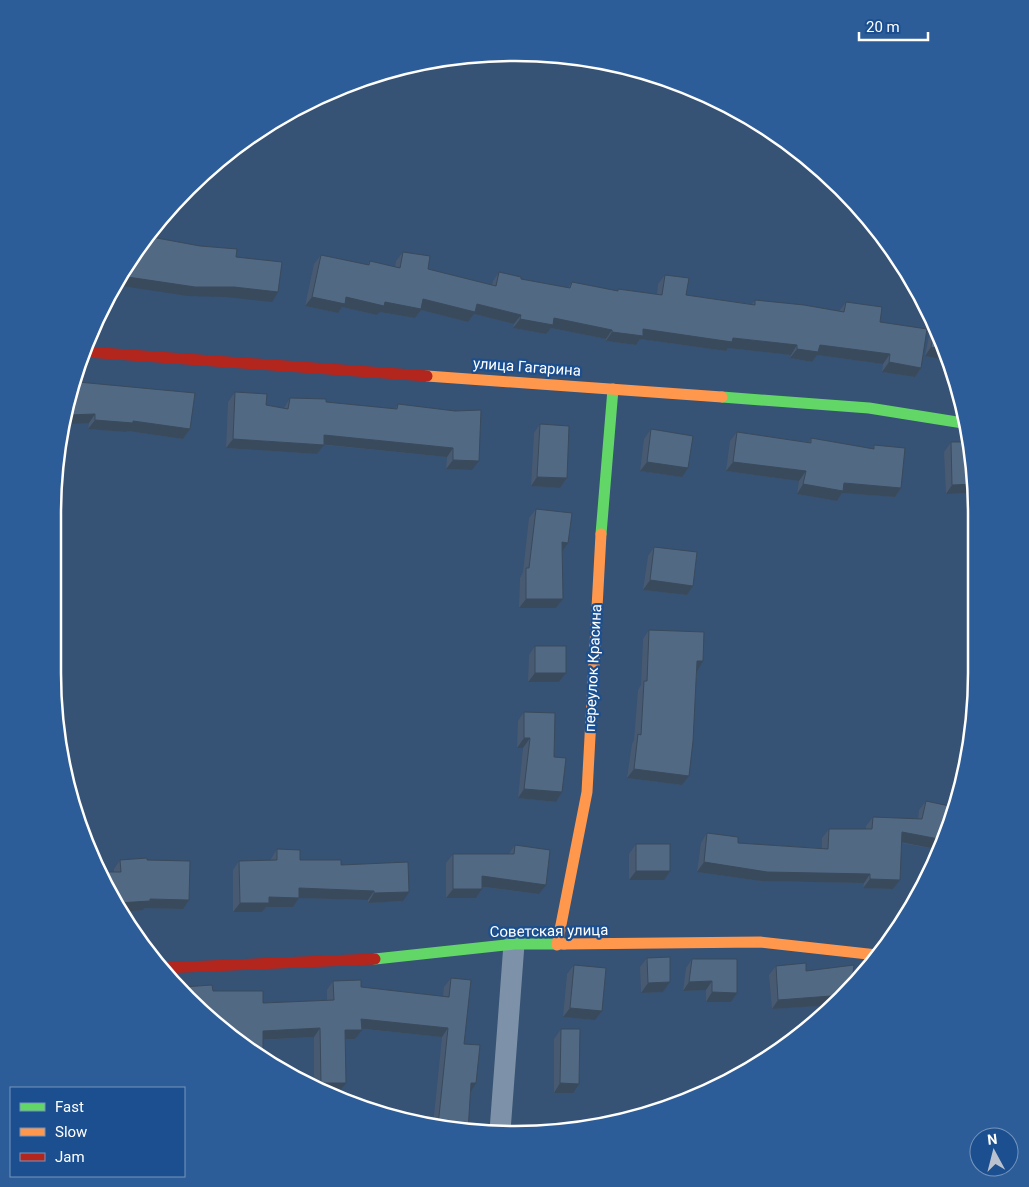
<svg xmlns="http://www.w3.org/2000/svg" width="1029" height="1187" viewBox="0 0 1029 1187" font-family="Roboto,sans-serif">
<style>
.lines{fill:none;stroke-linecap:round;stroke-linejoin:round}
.street{stroke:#7d92a8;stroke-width:21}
.fast{stroke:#63d668;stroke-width:11}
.slow{stroke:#ff974d;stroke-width:11}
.jam{stroke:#b3261e;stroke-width:11}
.wall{fill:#475a72}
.shaded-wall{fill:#394a5c}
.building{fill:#526984;stroke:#394a5c}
.labels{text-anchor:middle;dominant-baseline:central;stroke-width:4.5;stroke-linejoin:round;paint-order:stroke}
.street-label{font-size:15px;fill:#fff;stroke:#1b4f8f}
.rim{fill:none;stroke:#fff;stroke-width:2.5}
</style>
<rect width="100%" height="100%" fill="#365274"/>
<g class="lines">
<polyline class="street" points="500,1131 514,944"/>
<g class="fast">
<polyline points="722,397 869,408 963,423"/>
<polyline points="601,534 613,389"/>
<polyline points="375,959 514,944 564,944"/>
</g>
<g class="slow">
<polyline points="427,376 722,397"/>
<polyline points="564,944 760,942 877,955"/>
<polyline points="557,945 587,792 601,534"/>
</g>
<g class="jam">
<polyline points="87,352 427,376"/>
<polyline points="161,968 375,959"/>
</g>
</g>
<g class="wall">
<polygon points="403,252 428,269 492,285 493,281 499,272 521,279 568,288 572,282 617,291 618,289 657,294 658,284 665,275 686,295 752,304 755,300 839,311 846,302 880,322 921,368 915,377 882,372 883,364 817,355 812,362 790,358 791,355 728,348 726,351 640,339 636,345 606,341 606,339 551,328 546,334 513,328 514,324 474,314 468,322 421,310 415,318 380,312 377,315 342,307 338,313 305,306 314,264 321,255 367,265 370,261 395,267 396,261"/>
<polygon points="932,321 950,361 925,356"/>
<polygon points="78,382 190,429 183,439 128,431 126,432 88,429 89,423"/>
<polygon points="235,392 266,405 284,408 290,398 326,402 395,409 398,404 455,411 472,470 446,469 447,457 324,445 317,454 226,448 228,402"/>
<polygon points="540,424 567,478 560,488 531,486 534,433"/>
<polygon points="651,429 682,477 640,471 644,439"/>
<polygon points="737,432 809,442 811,438 872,449 874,445 901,488 895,497 842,493 837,501 797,494 799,481 726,471 730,441"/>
<polygon points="951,442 975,484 976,486 971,493 946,494 944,452"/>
<polygon points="536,509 568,543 562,552 563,599 556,608 519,608 520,578 523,572 529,518"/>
<polygon points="654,547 693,586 687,595 643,590 648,556"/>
<polygon points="649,630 703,661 697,670 689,776 682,785 627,778 632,744 634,740 638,690 641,685 643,639"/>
<polygon points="535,646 566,673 559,682 528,682 529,655"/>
<polygon points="524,712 554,757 562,792 556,802 518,798 523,748 517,748 518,721"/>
<polygon points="926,801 941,850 901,843 900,880 893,889 863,888 864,883 761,881 697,872 701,843 707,833 738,843 822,848 822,838 829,829 866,829 866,826 873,817 918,819 919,810"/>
<polygon points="636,844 664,880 629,880 629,854"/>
<polygon points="515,845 539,894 482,887 482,889 476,898 446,898 446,863 453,854 509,854"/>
<polygon points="277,849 300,860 341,865 403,901 368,903 368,900 299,898 293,907 266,907 262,912 233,912 233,870 239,861 271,861 271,859"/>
<polygon points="120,860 147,860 183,909 145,908 143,910 123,912 100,877 114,872 114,869"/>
<polygon points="647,958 670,982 663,992 641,993 640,967"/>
<polygon points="692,959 737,993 731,1002 706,1002 706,990 683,991 686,968"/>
<polygon points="574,965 595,1020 563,1017 567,974"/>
<polygon points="776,966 806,971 841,999 834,1005 772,1009 769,975"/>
<polygon points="451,978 464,1044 476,1083 470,1092 454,1130 433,1125 442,1037 362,1029 355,1039 345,1039 339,1092 325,1092 314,1087 314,1037 263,1040 258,1056 181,990 183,987 213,991 263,1003 327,1001 327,990 333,981 361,987 443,996 444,987"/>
<polygon points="561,1029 573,1093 554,1093 554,1039"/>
</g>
<g class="shaded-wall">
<polygon points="121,276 234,287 278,292 272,302 227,297 188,296 116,285"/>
<polygon points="312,297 346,297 385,302 423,299 477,304 521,315 514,324 474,314 468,322 421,310 415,318 380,312 377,315 342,307 338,313 305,306"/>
<polygon points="554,318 612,330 606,339 551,328 546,334 513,328 520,319"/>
<polygon points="643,329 733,338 797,345 791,355 728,348 726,351 640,339 636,345 606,341 612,332"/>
<polygon points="820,345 890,354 883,364 817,355 812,362 790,358 797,349"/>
<polygon points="931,347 944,349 950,361 925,356"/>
<polygon points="889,362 921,368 915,377 882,372"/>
<polygon points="95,414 89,423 66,424 68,415"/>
<polygon points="95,420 133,421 190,429 183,439 128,431 126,432 88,429"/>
<polygon points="324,435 453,448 447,457 318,444"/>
<polygon points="233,439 324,445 317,454 226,448"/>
<polygon points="453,460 479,461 472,470 446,469"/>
<polygon points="647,462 688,468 682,477 640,471"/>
<polygon points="733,462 806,471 799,481 726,471"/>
<polygon points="537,477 567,478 560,488 531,486"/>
<polygon points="844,483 901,488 895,497 842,493 837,501 797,494 803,484"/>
<polygon points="975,484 976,486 971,493 946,494 952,485"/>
<polygon points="562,542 568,543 562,552"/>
<polygon points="650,580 693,586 687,595 643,590"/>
<polygon points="526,599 563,599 556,608 519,608"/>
<polygon points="697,661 703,661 697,671"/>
<polygon points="535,673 566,673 559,682 528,682"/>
<polygon points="524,738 530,738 523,748 517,748"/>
<polygon points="634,769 689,776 682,785 627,778"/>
<polygon points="524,789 562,792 556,802 518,798"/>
<polygon points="902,832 944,840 941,849 941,850 895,841"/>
<polygon points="704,862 870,874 864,883 761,881 697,872"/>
<polygon points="636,871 670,871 664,880 629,880"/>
<polygon points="482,876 546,885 539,894 476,886"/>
<polygon points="870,879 900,880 893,889 863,888"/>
<polygon points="299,888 374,891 368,900 299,898 293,907 266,907 262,912 233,912 240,903 269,897"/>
<polygon points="453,889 482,889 476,898 446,898"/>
<polygon points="409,892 403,901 368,903 374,893"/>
<polygon points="150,899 189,900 183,909 145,908 143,910 123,912 118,903"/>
<polygon points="712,981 706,990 683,991 689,982"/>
<polygon points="670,982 663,992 641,993 648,983"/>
<polygon points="712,992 737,993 731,1002 706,1002"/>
<polygon points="844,995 841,999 834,1005 772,1009 778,1000"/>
<polygon points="570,1008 602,1011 595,1020 563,1017"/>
<polygon points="361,1019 448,1028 442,1037 355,1028"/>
<polygon points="320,1028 314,1037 256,1040 263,1031"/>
<polygon points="345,1030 362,1030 355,1039 338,1039"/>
<polygon points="321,1083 346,1083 339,1092 325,1092 317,1088"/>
<polygon points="471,1083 476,1083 470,1093"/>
<polygon points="560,1083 579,1084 573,1093 554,1093"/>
</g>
<g class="building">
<polygon points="146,236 200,246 237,249 236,257 282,262 278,292 234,287 195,287 121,276"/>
<polygon points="403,252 430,256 428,269 496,286 499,272 521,277 521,279 570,288 572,282 618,291 618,289 662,295 665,275 689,278 686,295 755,305 755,300 804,305 844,312 846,302 882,307 880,322 927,329 921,368 889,362 890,354 820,345 818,352 797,349 797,345 733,338 732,342 643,329 643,336 612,332 612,330 554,318 553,325 520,319 521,315 477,304 475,312 423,299 421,309 385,302 384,306 346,297 345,304 312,297 321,255 369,265 370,261 400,268"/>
<polygon points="935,328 944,349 931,347"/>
<polygon points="78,382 195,393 190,429 133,421 133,423 95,420 95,414 68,415"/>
<polygon points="235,392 267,394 266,405 288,409 290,398 326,399 326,402 397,409 398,404 455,411 481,410 479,461 453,460 453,448 324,435 324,445 233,439"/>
<polygon points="540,424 569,426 567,478 537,477"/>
<polygon points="651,429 693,436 688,468 647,462"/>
<polygon points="737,432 811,443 811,438 874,449 874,445 905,448 901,488 844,483 843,491 803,484 806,471 733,462"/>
<polygon points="951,442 967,442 975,484 952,485"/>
<polygon points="536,509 572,513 568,543 562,542 563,599 526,599 526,568 529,568"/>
<polygon points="654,547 697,552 693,586 650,580"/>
<polygon points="649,630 704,632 703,661 697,661 693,741 689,776 634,769 638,734 641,735 644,681 647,681"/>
<rect x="535" y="646" width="31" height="27"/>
<polygon points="524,712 555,713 554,757 566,758 562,792 524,789 530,738 524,738"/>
<polygon points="926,801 954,807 944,840 902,832 900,880 870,879 870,874 767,872 704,862 707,833 738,837 738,843 828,849 829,829 872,829 873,817 922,819"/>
<rect x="636" y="844" width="34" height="27"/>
<polygon points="515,845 550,850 546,885 482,876 482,889 453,889 453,854 514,854"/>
<polygon points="277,849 300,850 300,860 341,860 341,865 408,862 409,892 374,893 374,891 299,888 299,898 269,897 269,903 240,903 239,861 277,860"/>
<polygon points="147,858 147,860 190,861 189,900 150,899 150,901 118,903 100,877 98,872 121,872 120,860"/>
<polygon points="670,957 670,982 648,983 647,958"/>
<polygon points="692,959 737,959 737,993 712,992 712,981 689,982"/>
<polygon points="806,963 806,971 854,965 851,987 844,995 778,1000 776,966"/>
<polygon points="574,965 606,968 602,1011 570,1008"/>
<polygon points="451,978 471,980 464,1044 480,1045 476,1083 471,1083 468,1131 454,1130 438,1126 448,1028 361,1019 362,1030 345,1030 346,1083 321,1083 320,1028 263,1031 263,1057 258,1056 183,991 183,987 212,985 213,991 263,991 263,1003 334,1000 333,981 361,980 361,987 449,997"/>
<polygon points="561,1029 580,1029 579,1084 560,1083"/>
</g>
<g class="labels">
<g class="street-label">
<text transform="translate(527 367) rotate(4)">улица Гагарина</text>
<text transform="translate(593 668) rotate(-87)">переулок Красина</text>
<text transform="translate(549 931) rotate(-1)">Советская улица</text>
</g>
</g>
<path d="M0 0H1029V1187H0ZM514 61H515A453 453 0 0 1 968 514V673A453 453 0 0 1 515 1126H514A453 453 0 0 1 61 673V514A453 453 0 0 1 514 61Z" fill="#2d5d98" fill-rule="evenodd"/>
<path class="rim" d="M514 61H515A453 453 0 0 1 968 514V673A453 453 0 0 1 515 1126H514A453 453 0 0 1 61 673V514A453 453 0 0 1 514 61Z"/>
<rect x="10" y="1087" width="175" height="90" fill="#1b4f8f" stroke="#7695bc"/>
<rect x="20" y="1103" width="25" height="8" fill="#63d668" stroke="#7695bc"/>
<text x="55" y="1112" font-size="15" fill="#ffffff">Fast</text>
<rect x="20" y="1128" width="25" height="8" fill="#ff974d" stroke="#7695bc"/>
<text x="55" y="1137" font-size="15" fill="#ffffff">Slow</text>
<rect x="20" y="1153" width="25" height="8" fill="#b3261e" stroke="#7695bc"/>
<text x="55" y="1162" font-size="15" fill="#ffffff">Jam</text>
<g transform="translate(994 1152) rotate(353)"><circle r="24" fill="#1b4f8f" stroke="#7695bc"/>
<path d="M0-4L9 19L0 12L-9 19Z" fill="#b9c2ce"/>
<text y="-8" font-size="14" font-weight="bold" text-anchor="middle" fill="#ffffff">N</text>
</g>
<path d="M859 32v8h69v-8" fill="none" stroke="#ffffff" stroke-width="2.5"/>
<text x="866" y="32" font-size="15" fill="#ffffff" stroke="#1b4f8f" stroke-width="4" paint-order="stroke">20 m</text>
</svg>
